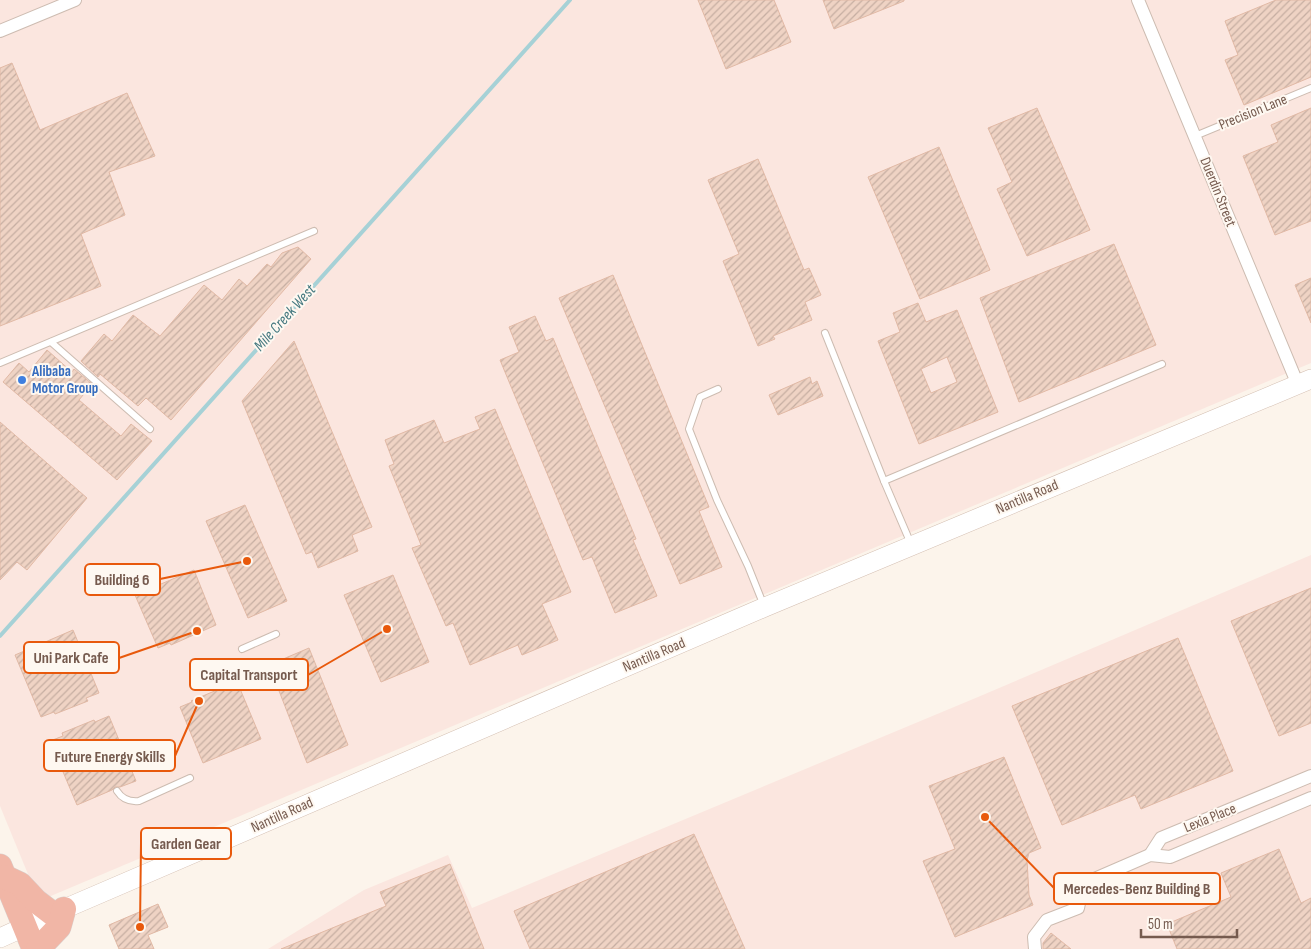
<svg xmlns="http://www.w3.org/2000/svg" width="1311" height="949" viewBox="0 0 1311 949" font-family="'Sofia Sans Condensed',sans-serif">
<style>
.commercial{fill:#fbe6df}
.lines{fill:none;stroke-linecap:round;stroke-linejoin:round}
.stream{stroke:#a6d1d6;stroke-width:4}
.building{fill:url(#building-hatch);stroke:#e1b9a5;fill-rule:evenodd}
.lane-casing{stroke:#cdbcb1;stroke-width:8}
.street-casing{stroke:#cdbcb1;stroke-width:14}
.secondary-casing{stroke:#d3beb1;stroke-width:20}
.highway-casing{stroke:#d9d1ce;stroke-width:25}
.lane{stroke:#fff;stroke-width:6}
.street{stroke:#fff;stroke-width:12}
.secondary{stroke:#fff;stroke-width:19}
.highway{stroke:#f1b6a6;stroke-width:24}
.shop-dot{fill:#3f7fe0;stroke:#fef8f1;stroke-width:2}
.labels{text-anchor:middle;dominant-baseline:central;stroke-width:4;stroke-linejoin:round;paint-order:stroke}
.street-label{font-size:15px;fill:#765b4f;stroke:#fef8f1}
.shop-label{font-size:15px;font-weight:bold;fill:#366cbe;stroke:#fef8f1;text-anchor:start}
.water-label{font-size:16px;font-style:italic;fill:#467980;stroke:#fef8f1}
.leader{fill:none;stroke:#e8590c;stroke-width:2}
.callout-dot{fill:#e8590c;stroke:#fef8f1;stroke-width:2}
.callout{fill:#fef8f1;stroke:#e8590c;stroke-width:2}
.callout-label{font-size:16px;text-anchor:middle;font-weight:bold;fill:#765b4f}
</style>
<defs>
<pattern id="building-hatch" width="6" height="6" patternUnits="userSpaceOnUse" patternTransform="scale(1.25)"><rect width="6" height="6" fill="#efd3c4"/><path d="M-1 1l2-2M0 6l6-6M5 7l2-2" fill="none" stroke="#c6aea2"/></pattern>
</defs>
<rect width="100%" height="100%" fill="#fcf4eb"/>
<g class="commercial">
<polygon points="0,0 1311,0 1311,363 39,901 0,806"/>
<polygon points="1311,555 1311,949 268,949 364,890 448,855 472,908 978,697"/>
</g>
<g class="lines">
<polyline class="stream" points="0,636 570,0"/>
</g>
<g class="building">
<polygon points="698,0 774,0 791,42 726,69"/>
<polygon points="823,0 904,0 904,1 834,29"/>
<polygon points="1276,0 1311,0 1311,77 1244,105 1225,60 1238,55 1225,21"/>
<polygon points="12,63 40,130 127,93 155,156 109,172 125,215 81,234 101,286 0,326 0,68"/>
<polygon points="1037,108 1090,230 1027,256 997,189 1012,182 988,128"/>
<polygon points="1311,108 1311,221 1275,235 1243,156 1278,142 1271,125"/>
<polygon points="939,147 990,270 920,299 868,177"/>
<polygon points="758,159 804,270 809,268 821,295 805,302 812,320 773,336 775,339 758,346 723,261 739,254 708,180"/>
<polygon points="1114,244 1156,345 1019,402 980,298"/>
<polygon points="298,247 311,259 171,420 146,398 138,406 100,374 98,377 81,361 104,334 112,341 133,315 160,336 204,285 222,300 239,279 247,286 267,264 271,267 282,253"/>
<polygon points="613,275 709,507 699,511 722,567 680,584 559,298"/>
<polygon points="1311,278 1311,323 1295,285"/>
<path d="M918,303L926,322L957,310L998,412L919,444L878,341L900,332L893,313ZM947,357L957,382L931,393L921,369Z"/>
<polygon points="535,316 546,341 553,338 636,539 633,540 657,596 615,613 592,557 583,560 500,360 519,352 509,327"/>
<polygon points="294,341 372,527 352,535 358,551 318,568 312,552 306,554 242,401"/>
<polygon points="47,350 72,372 74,369 92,384 79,400 121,436 131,424 152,441 117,480 3,382 19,363 29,372"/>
<polygon points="810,377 812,384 817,381 823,396 778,415 769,395"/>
<polygon points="495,409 571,592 542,604 558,640 522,655 518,645 470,665 453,623 446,626 412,548 421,545 389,466 394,464 385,440 434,420 444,443 480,429 475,417"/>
<polygon points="0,422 87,498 27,570 17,562 0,580"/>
<polygon points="245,505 287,601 248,618 206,521"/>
<polygon points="194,570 216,625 171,645 170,643 158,648 135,595"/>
<polygon points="393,575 429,662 381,682 344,595"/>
<polygon points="1311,588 1311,723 1279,736 1231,621"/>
<polygon points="73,630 99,693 86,698 88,701 55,714 54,712 41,717 15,655"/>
<polygon points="1178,638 1233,771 1141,809 1135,795 1062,825 1012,706"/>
<polygon points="309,648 348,745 307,763 269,665"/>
<polygon points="238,684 261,739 203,763 180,707 192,702 191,701 224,687 225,689"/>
<polygon points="109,716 136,781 120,787 115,787 112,790 77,805 50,741 63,736 62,733 94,720 95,722"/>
<polygon points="1004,757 1041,848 1029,853 1027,860 1029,895 1033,905 955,937 923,861 955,849 929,786"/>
<polygon points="694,834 745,949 530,949 514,911"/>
<polygon points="1279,849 1301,903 1311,898 1311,949 1177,949 1167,924 1231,897 1221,873"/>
<polygon points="450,864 484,949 281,949 386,906 380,892"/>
<polygon points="158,904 168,927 148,935 154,949 119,949 109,925"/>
<polygon points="1051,933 1071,949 1043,949 1043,943"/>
</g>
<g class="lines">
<g class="lane-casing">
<g id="lane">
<polyline points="1195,136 1311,88"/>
<polyline points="825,333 884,481 911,544"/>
<polyline points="51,342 150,429"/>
<polyline points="0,363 314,231"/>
<polyline points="718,389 700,397 689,429 717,500 748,566 764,606"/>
<polyline points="884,481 1162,364"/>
<polyline points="242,649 276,634"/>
<path d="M117,791C122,799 129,802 139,801L190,778"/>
</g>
</g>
<g class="street-casing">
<g id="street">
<polyline points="1138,0 1298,385"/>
<polyline points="0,31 75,0"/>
<polyline points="1150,855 1161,838 1311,776"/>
<polyline points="1035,949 1034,937 1047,920 1078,908 1083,884 1150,855 1170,857 1311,798"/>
</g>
</g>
<g class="secondary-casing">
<polyline id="secondary" points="0,938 64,909 765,607 1311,379"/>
</g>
<g class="highway-casing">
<g id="highway">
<polyline points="0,866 34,949"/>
<polyline points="5,877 20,884 36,901 53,914"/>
<polyline points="38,949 59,927 64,909"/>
</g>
</g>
<use href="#lane" class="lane"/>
<use href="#street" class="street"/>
<use href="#secondary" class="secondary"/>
<use href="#highway" class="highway"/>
</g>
<circle class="shop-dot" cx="22" cy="380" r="5"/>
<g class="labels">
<g class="street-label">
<text transform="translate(1253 112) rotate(-22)">Precision Lane</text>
<text transform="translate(1218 192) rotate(68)">Duerdin Street</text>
<text transform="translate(1027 497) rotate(-23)">Nantilla Road</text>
<text transform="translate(654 655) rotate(-23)">Nantilla Road</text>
<text transform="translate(282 815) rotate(-24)">Nantilla Road</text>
<text transform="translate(1210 818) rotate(-22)">Lexia Place</text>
</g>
<g class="shop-label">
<text x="32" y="371">Alibaba<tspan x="32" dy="17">Motor Group</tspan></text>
</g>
<g class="water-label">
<text transform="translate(285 318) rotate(-48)">Mile Creek West</text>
</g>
</g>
<path class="leader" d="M247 561L160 579M197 631L119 658M387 629L308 675M199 701L175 756M140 927L141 843M985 817L1054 888"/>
<g class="callout-dot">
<circle cx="247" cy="561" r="5"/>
<circle cx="197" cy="631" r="5"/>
<circle cx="387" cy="629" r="5"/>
<circle cx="199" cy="701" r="5"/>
<circle cx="140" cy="927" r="5"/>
<circle cx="985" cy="817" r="5"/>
</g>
<g class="callout">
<rect x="85" y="564" width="75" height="31" rx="5"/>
<rect x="24" y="642" width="95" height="31" rx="5"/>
<rect x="190" y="659" width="118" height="31" rx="5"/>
<rect x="44" y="740" width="131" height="31" rx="5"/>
<rect x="141" y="828" width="90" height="31" rx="5"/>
<rect x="1054" y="873" width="166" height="31" rx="5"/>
</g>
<g class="callout-label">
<text x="122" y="585">Building 6</text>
<text x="71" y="663">Uni Park Cafe</text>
<text x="249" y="680">Capital Transport</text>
<text x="110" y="762">Future Energy Skills</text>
<text x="186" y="849">Garden Gear</text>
<text x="1137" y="894">Mercedes-Benz Building B</text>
</g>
<path d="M1141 929v8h96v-8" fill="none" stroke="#765b4f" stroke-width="2.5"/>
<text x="1148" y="929" font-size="15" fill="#765b4f" stroke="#fef8f1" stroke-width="4" paint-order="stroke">50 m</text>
</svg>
